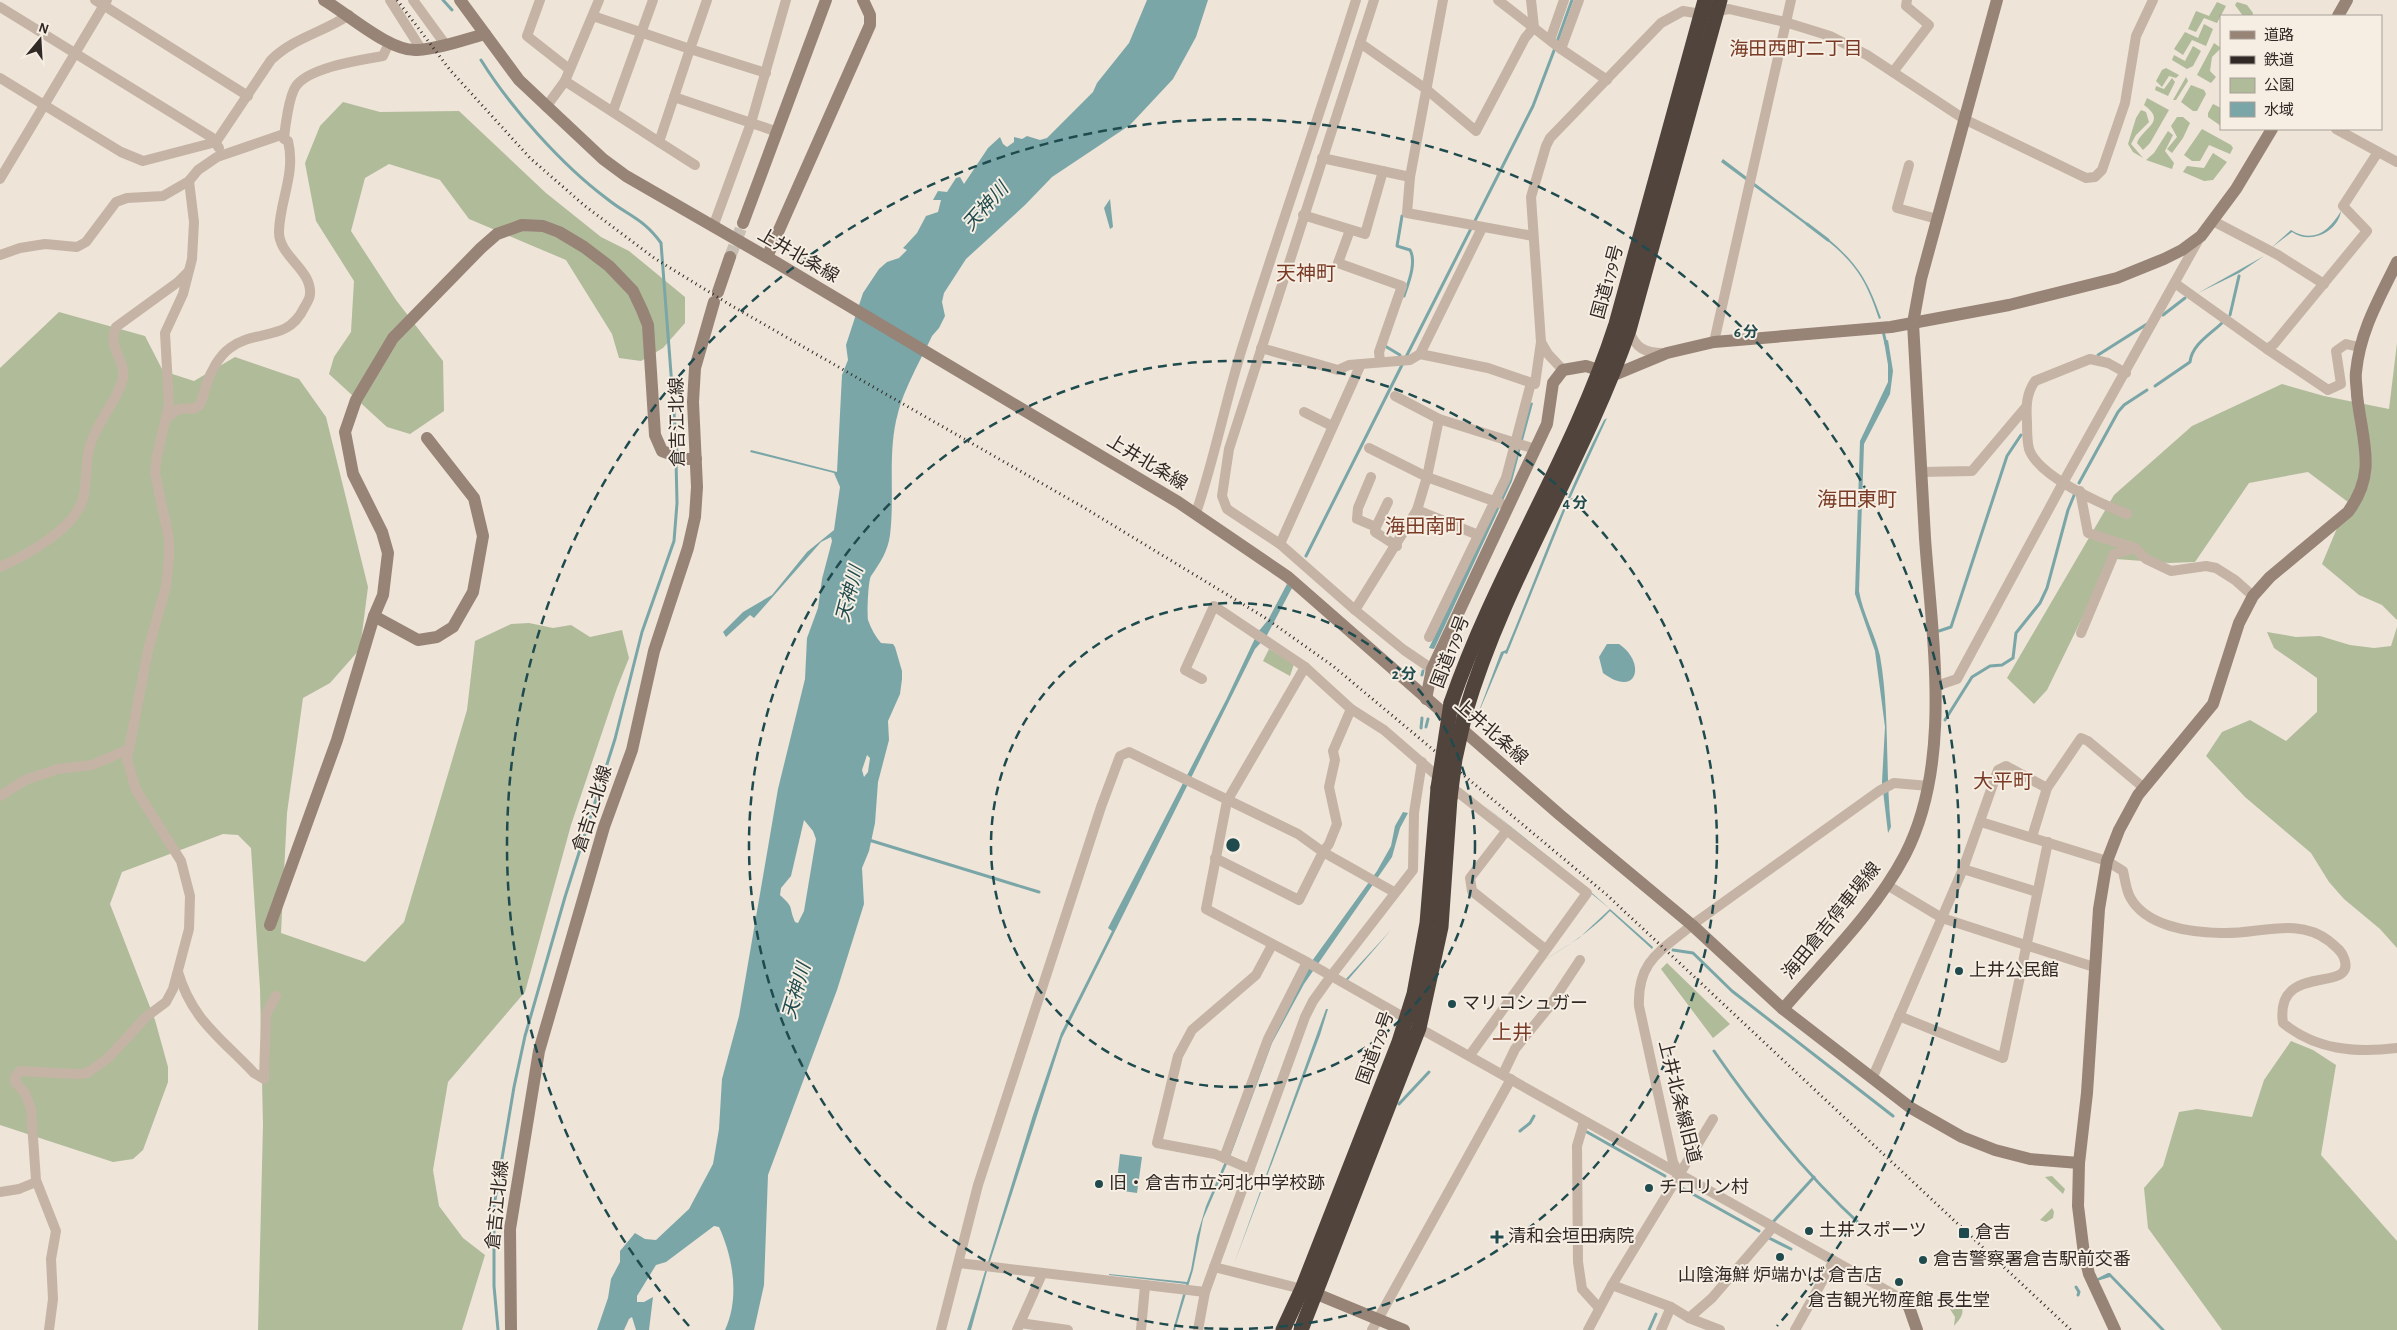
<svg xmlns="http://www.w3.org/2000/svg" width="2397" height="1330" viewBox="0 0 2397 1330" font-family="'Alegreya Sans','Noto Sans JP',sans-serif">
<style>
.green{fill:#b0bb9a}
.water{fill:#7aa6a8;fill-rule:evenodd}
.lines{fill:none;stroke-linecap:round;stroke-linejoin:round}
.stream{stroke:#7aa6a8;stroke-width:3}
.secondary-tunnel{stroke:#c8bfb4;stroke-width:12;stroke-dasharray:12 6;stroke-linecap:butt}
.street{stroke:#c5b4a5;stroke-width:10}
.secondary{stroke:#988377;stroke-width:12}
.highway{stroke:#51443d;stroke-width:15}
.rail{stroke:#312926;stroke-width:3;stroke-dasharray:1 4;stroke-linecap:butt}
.highway-bridge{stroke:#51443d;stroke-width:15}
.ring{fill:none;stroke:#1f4b4e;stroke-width:2.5;stroke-dasharray:9 6}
.poi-dot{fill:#1f4b4e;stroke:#f6eee3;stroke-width:2}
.labels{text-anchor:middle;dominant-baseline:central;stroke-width:4;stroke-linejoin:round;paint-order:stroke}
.street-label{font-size:18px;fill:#312926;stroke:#f6eee3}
.poi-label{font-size:18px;fill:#312926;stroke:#f6eee3;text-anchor:start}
.neighbourhood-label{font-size:19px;fill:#793b26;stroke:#f6eee3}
.water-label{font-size:19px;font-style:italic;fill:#1f4b4e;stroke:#f6eee3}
.quarter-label{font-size:20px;fill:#793b26;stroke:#f6eee3}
.centre{fill:#1f4b4e;stroke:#f6eee3;stroke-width:2.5}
.ring-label{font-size:15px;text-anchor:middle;font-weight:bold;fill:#1f4b4e;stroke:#f6eee3;stroke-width:4;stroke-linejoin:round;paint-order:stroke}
</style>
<rect width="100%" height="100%" fill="#eee4d8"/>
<g class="green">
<polygon points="2217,2 2226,6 2217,23 2204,18 2196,32 2188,29 2196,11 2209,16"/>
<polygon points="2237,2 2247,5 2253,13 2252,16 2243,16 2235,5"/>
<polygon points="2204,24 2213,29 2206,46 2192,40 2183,55 2174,49 2185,32 2198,38"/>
<polygon points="2214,43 2221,48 2212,57 2210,71 2216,77 2211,83 2197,75"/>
<polygon points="2193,46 2201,51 2193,66 2187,69 2172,60 2174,55 2185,61"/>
<polygon points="2166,68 2179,75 2176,78 2169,76 2162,87 2156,81 2162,70"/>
<polygon points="2186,77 2188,81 2176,100 2173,100"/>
<polygon points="2172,78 2175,82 2168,96 2155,90 2156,86 2164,89"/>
<polygon points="2191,85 2204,90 2206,94 2197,111 2193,111 2181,102"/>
<path d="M2147,98L2169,110L2150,143L2143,150L2137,143C2142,128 2168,122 2144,105Z"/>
<polygon points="343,102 380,112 459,111 546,193 601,237 629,251 685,297 685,323 663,348 641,361 619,358 612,334 566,260 469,219 440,180 389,164 365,178 351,231 396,300 443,361 444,411 410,434 387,427 329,374 334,357 351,332 354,281 316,221 305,163 320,126"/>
<polygon points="2213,104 2221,108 2221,126 2208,117 2208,113"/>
<polygon points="2141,110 2146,112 2149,122 2136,135 2131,144 2143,158 2133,152 2128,144 2136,118"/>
<polygon points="2177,117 2183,117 2190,123 2183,138 2172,153 2167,149 2177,137 2171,126"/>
<polygon points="2202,129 2231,145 2233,148 2230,154 2209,145 2200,161 2192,161 2184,155"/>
<polygon points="2168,131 2173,135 2165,151 2174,163 2172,169 2146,160 2154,153"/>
<polygon points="2213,153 2227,162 2213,180 2204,181 2183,172 2187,166 2204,168"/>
<polygon points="59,312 145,336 163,371 194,381 235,357 299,379 326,417 368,587 360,649 330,683 303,698 287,813 281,933 365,962 404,922 467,710 475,641 511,624 529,623 553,628 571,625 590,637 622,630 629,658 617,688 571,825 525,992 448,1082 433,1170 439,1206 463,1238 485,1255 462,1330 258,1330 263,1125 260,989 251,848 238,835 223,834 122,872 110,904 155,1020 168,1067 168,1082 143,1150 133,1159 113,1162 0,1125 0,368"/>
<polygon points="2397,343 2397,620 2382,605 2359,595 2322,564 2348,502 2308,472 2249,483 2195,562 2169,563 2116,559 2088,606 2047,690 2034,704 2007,678 2114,495 2192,426 2282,384 2324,396 2389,409"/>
<polygon points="2397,627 2397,948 2380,929 2344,899 2329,882 2311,853 2245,797 2206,756 2222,732 2250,720 2286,741 2317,712 2317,678 2274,648 2267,632 2296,637 2320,636 2350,645 2374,648 2391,646"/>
<polygon points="1269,649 1294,664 1290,676 1263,661"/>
<polygon points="1667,963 1730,1024 1713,1038 1661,969"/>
<polygon points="2291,1041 2313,1050 2336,1065 2321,1155 2397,1241 2397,1330 2222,1330 2148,1228 2144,1188 2163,1166 2179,1112 2197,1109 2252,1117 2264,1080"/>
<polygon points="2052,1176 2065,1189 2063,1194 2045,1177"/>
<polygon points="2052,1208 2054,1212 2053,1218 2046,1222 2040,1220"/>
<path d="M1958,1302C1967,1311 1961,1318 1954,1326L1955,1317L1950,1309Z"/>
</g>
<g class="water">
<path d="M1147,0H1208L1196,37L1173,79L1130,125L1052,177L1025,205L966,259L944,293L942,302L945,316L939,328L932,336C921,359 904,389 898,413C887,452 895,495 890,535C888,551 880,563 871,576C868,581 867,615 868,620C871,629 876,637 881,643L893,644L895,647L902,671V679L900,694L888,721L889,740L878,782L875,823L869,851L862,868L864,904L837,990L768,1175L764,1285L754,1330H725C740,1298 733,1257 719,1227L714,1226L666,1262L656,1265L637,1296V1302H644L653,1297L649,1330H636L632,1317L629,1319L624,1330H597L608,1298L611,1279L620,1262V1251L635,1233L645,1239L656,1240L689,1209L713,1164L719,1129L722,1079L739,1016L778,789L805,679L807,638L818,608L822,579L832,541L831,537L821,542L754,618L750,615L726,637L723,632L743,612L772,595L807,552L834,530L840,487L834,473L750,452L751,450L837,472L842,375L848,360L846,345L863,293L879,269L887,262L899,258L907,250L903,248L905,246L917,233L926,216L938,212L941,200H933L938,191L947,192L956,178L960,177L964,184L988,148L1000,137L1003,144L1007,147L1014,142V137L1022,139L1027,136L1040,140L1047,138L1093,92L1097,83L1129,43ZM867,755L870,758L868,772L864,777L862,770ZM804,820L813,831L816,839L804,911L798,923L795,922C788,905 795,909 780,895L781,888L791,876Z"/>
<polygon points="1723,159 1810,225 1809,227 1721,162"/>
<polygon points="1110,199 1113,227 1110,229 1104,208"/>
<path d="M2341,211C2338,232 2310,245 2292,232L2271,248L2291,230C2314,244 2329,231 2341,211Z"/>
<path d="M1826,237C1858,264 1867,279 1881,318L1879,319C1867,282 1856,263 1825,239Z"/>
<polygon points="2264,256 2239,273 2198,293"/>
<path d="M1888,340L1893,371L1890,394L1864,444L1859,591C1863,614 1875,634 1880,656C1890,713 1885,770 1891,827L1888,833L1882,782L1885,727L1875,651L1855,594L1860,441L1888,382V365L1884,341Z"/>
<polygon points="1529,402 1533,403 1512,481 1434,649 1429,648 1474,553"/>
<path d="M1607,418L1568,503L1507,654L1504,653L1476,719L1501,652L1506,650C1538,573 1566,494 1604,420Z"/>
<polygon points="1287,584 1292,588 1266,637 1255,649 1062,1038 987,1271 971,1330 967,1330 1033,1115 1061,1033 1112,931 1108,928 1226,700 1258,632 1268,620"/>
<path d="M1607,644H1619C1646,662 1638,699 1603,673L1599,657Z"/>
<path d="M1485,806L1575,878L1653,947L1652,949L1610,911C1589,933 1564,948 1538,964L1579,938L1610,909Z"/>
<polygon points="1403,812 1408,813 1400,828 1392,857 1304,984 1272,1043 1230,1157 1203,1219 1193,1270 1175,1330 1173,1330 1186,1284 1109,1275 1109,1274 1187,1282 1191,1270 1197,1236 1206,1206 1224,1164 1271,1041 1312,961 1377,871 1391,846 1395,826"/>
<polygon points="1391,930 1347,981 1345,980"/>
<polygon points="1326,1009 1328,1009 1320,1035 1234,1264"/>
<polygon points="1120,1154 1142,1157 1137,1193 1116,1190"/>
<polygon points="2108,1273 2110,1273 2165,1330 2161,1330 2110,1277 2097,1281 2096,1279"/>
</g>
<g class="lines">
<g class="stream">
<polyline points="443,0 452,10"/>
<polyline points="1557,42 1572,0"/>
<path d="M481,60C510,107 562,165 606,198C628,216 643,218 661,243L677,452"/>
<path d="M1402,216L1397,246L1410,250C1417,262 1408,284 1404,296"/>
<polyline points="1807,224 1828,240"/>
<polyline points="2163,315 2185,298"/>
<polyline points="2230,315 2239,276"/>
<polyline points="1883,331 1886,344"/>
<polyline points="1385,346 1400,355"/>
<polyline points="2098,355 2147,324"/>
<polyline points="1406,357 1533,106 1555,48"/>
<path d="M2155,386L2190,362C2192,344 2211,334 2223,322"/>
<polyline points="2079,483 2118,412 2124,405 2147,390"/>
<polyline points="1306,556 1403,363"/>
<polyline points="1939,631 1951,627 2007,456 2021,435"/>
<polyline points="1422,675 1423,671"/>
<polyline points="1945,720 1972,677 1990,666 2002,665 2013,658 2016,633 2040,603 2047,588 2068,510 2075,493"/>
<polyline points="1426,727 1428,719"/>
<polyline points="1421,728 1422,718"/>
<polyline points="869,840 1039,892"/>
<polyline points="1673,950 1693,953 1732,991 1893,1116"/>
<path d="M1714,1051C1758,1115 1806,1175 1863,1227"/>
<polyline points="1399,1104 1429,1072"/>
<polyline points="1520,1131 1530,1123 1534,1116"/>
<polyline points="1587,1132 1665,1176"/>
<polyline points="1682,1188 1759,1231"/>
<polyline points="1773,1222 1814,1177"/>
<polyline points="1767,1237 1791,1249"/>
<polyline points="2076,1287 2079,1292 2078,1295"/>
<polyline points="498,1330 494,1286 494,1206 514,1087 525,1036 565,897 615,739 642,632 674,541 677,503 676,459"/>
<polyline points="1649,1330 1656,1314"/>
</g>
<polyline class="secondary-tunnel" points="730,257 743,223"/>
<g class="street">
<polyline points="95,0 248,96"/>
<polyline points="390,0 421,49"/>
<polyline points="413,0 445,44"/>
<polyline points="540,0 527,36 569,69"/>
<polyline points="707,0 690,49 766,73"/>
<polyline points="1374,0 1229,449 1222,496 1227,509 1280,544 1355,610 1404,650 1432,669"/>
<polyline points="1443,0 1410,177 1407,213 1533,236"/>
<polyline points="1498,0 1561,49 1607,80"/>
<polyline points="0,7 211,137 219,148"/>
<polyline points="1550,40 1564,0"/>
<polyline points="1360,43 1426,89 1476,131 1525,38 1534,27 1531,0"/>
<polyline points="1561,49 1579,0"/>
<polyline points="1893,72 1929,25 1906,6 1907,0"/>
<path d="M0,78L121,152L143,161L216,142L271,60C295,37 322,33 349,15"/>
<polyline points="565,81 659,142 690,49 593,16"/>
<polyline points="674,97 775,131"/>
<polyline points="546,107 565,81 599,0"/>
<polyline points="613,111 653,0"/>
<polyline points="2336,129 2397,162"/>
<polyline points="659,142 695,165"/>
<polyline points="1322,158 1410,177"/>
<polyline points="1909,165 1897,208 1937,219"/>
<polyline points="0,179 107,0"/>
<polyline points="1303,215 1365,234 1383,171"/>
<polyline points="2213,221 2278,255 2324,284"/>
<polyline points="713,227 751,123 786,0"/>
<polyline points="1350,230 1338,263 1402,286 1379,352 1380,361"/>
<polyline points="0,255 20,248 45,244 77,247 86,242 116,202 127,198 163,196 189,181 198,170 217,157 284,134"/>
<polyline points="2176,284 2267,349 2274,344 2367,231 2343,206 2378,152"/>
<path d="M1629,330C1635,348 1645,353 1663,353"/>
<polyline points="1714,342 1791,0"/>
<polyline points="1261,348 1338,370 1349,365 1410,360 1420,354 1482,228"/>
<polyline points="2267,349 2328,390 2341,384 2336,351 2346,344 2359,347"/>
<polyline points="1420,354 1488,368 1535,384 1541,342"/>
<polyline points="1563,370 1548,354 1541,342 1531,197 1546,146 1550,138 1661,23 1683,11 1701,14 1729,9 1785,22 1830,36 1867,55 1964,119 2086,178 2095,177 2102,170 2125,103 2136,36 2153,0"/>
<path d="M2126,373L2108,363L2090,359L2035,381C2026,394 2026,407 2027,422C2027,430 2027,441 2029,449C2038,476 2101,504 2127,514"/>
<polyline points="1395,396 1439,419 1535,449"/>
<polyline points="1304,412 1332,426"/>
<path d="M167,418C171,415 175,411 179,409C187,407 195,412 200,404C203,399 204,391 206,386C210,372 219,356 230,348C256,328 287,343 304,308C306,304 310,299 310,294C312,269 278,256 279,231C280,200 296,173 288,141L284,139C285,127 289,96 296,86C310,67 361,60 383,56L389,43"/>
<polyline points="1369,448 1427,477 1502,504"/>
<polyline points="1921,472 1972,471 2026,407"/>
<polyline points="1371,477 1358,508 1357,519 1376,527 1375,532 1397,546"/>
<polyline points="2080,491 2088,533 2135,548 2146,559 2171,571 2206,566 2216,568 2235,580 2253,596"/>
<polyline points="1417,510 1478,535"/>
<path d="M1196,513C1215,457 1226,398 1244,342C1280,227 1320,114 1356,0"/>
<polyline points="1376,527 1388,502"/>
<polyline points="1280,544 1361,364"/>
<path d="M0,567C27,555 74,529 83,499C88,480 84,461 91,443C98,420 117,402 123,378C127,362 107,349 116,327L178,282L188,272"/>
<polyline points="1355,610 1417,510 1427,477 1439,419"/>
<polyline points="2081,633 2114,554 2135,548"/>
<polyline points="1429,637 1506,478 1531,383"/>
<polyline points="1202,679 1185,670 1214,606 1305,667"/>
<polyline points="1936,686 1957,679 2064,481 2200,237"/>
<polyline points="1351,709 1333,751 1335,760 1329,787 1337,824 1329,844 1323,852 1394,892"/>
<polyline points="0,796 25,780 58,769 92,765 127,750"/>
<path d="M1981,822L2107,861L2123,871C2125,879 2126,890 2130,897C2146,927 2190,932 2221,933C2257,935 2297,916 2329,941C2335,946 2342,951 2344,958C2358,995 2274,960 2283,1023C2316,1050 2355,1053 2397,1048"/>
<polyline points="1507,830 1470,878 1472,891 1545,949"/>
<polyline points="2032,837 2047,788 2081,738 2088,741 2144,788"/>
<polyline points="1963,869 2037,892"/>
<polyline points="1887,885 1942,918 2094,967"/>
<path d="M178,972C192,1020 221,1038 254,1073L264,1079L266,1014L276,996"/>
<polyline points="1899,1016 2003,1058 2048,842"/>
<polyline points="1470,1055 1587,893 1436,775 1384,730 1351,709 1305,667 1227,801 1206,909 1305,961 1407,1019 1419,1028 1902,1299"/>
<polyline points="1503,1074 1515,1049 1549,1007 1580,960"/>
<polyline points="1872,1079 1963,869 1998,770 2006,766 2047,788"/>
<polyline points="1584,1122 1577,1146 1578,1262 1582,1289 1599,1308"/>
<polyline points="1224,1158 1268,1039 1307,962"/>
<polyline points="1250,1169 1215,1154 1157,1143 1178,1056 1192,1030 1256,975 1272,945"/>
<path d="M1679,1174L1673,1162L1639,1006C1637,961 1661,951 1692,925L1879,791L1894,783L1929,786"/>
<polyline points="0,1192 19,1189 36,1182"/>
<polyline points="959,1263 1205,1292"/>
<polyline points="1214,1267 1302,1289"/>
<polyline points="1612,1285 1671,1307 1689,1318 1720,1330"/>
<polyline points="1689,1318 1712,1298 1773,1227"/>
<polyline points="1020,1323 1068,1330"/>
<polyline points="49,1330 53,1299 51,1259 56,1231 36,1180 31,1109 25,1093 15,1082 15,1077 20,1071 77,1074 87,1073 108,1058 146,1017 166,1002 173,989 189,929 190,896 181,861 136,790 127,759 148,650 166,586 169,558 169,539 155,473 157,456 169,404 165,333 183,294 192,259 194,222 189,181"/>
<polyline points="941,1330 978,1185 1101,807 1120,756 1129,752 1298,834 1323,852 1299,900 1215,858"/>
<polyline points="1017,1330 1042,1274"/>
<polyline points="1141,1330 1145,1286"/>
<polyline points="1198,1330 1205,1292 1305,1017 1313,1001 1331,976 1413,870 1414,813 1422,762"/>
<polyline points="1372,1330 1511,1079"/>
<polyline points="1588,1330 1612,1285 1713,1119"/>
<polyline points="1661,1330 1671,1307"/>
<polyline points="1795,1330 1833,1262"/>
</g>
<g class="secondary">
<path d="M324,0C348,14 390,52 417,50C439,49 463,40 485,34"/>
<polyline points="460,0 519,80 603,159 626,176 777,263 1178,502 1288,577 1560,815 1692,925 1783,1009 1911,1108 1962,1137 1995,1150 2030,1159 2079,1163"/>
<polyline points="2338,16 2347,0"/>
<polyline points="743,223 826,0"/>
<polyline points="767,257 870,25 870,15 863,0"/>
<polyline points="718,292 730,257"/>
<polyline points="374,616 418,640 437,637 453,627 473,592 483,536 474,498 427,438"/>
<polyline points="1426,699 1432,669 1547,424 1553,383 1563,370 1586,366 1614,375 1667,353 1714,342 1891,327 2009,305 2117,278 2164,259 2182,250 2201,236 2236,189 2272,129"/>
<polyline points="270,925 337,740 374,616 383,595 388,553 382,532 353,474 345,432 356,400 393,338 481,248 497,234 522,225 543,226 559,232 584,247 609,266 633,291 642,310 648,325 655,435 662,451 684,459 696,459"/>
<path d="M1783,1009C1825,960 1875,912 1905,855C1953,762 1932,639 1925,538C1921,467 1917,395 1913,323L1921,279L1997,0"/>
<polyline points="1307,1290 1404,1330"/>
<polyline points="1902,1299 1909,1307 1917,1330"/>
<polyline points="511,1330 510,1229 539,1051 604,827 632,750 654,651 688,548 695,517 697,487 693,402 695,368 714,302"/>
<path d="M2115,1330L2089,1274L2084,1254L2078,1206L2079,1163L2087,1093L2099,909L2107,861L2119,830L2138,795L2213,704L2239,623L2253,596L2270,577L2348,512C2378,472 2362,441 2357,395C2357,388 2355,380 2356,372C2360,331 2379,299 2397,262"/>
</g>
<g class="highway">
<path d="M1451,703C1496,572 1574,455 1616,324L1705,0"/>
<path d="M1465,714C1504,580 1583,462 1629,330L1720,0"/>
<polyline points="1283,1330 1302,1289 1399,1042 1414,994 1427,923 1438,788"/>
<polyline points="1301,1330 1419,1028 1441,927 1450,798"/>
</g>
<polyline class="rail" points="397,0 450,70 530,158 585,206 654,258 732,306 1083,507 1264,617 1333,666 1607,895 2071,1330"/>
<g class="highway-bridge">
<polyline points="1438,788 1451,703"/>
<polyline points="1450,798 1455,759 1465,714"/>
</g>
</g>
<g class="ring">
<circle cx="1233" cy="845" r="242"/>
<circle cx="1233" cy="845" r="484"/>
<path d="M689 1326A726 726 0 1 1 1777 1326"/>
</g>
<g class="poi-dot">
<circle cx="1959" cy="971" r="5"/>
<circle cx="1452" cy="1004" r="5"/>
<circle cx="1099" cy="1184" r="5"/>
<circle cx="1649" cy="1188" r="5"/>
<circle cx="1809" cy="1231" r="5"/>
<rect x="1958" y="1227" width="12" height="12" rx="2.5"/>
<path d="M1494.5 1229.5h5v5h5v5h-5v5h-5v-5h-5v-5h5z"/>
<circle cx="1780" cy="1257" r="5"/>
<circle cx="1923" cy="1260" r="5"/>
<circle cx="1899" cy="1282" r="5"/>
</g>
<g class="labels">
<g class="street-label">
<text transform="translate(798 256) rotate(30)">上井北条線</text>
<text transform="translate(1608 282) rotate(-75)">国道179号</text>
<text transform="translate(678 422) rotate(-91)">倉吉江北線</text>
<text transform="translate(1147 463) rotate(31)">上井北条線</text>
<text transform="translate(1451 652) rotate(-69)">国道179号</text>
<text transform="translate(1491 732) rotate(41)">上井北条線</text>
<text transform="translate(593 809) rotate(-72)">倉吉江北線</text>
<text transform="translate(1832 921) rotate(-51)">海田倉吉停車場線</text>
<text transform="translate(1376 1048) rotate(-70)">国道179号</text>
<text transform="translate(1679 1102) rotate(76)">上井北条線旧道</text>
<text transform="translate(498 1205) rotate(-84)">倉吉江北線</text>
</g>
<g class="poi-label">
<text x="1969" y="971">上井公民館</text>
<text x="1462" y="1004">マリコシュガー</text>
<text x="1109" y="1184">旧・倉吉市立河北中学校跡</text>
<text x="1659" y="1188">チロリン村</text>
<text x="1819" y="1231">土井スポーツ</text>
<text x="1975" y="1233">倉吉</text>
<text x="1508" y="1237">清和会垣田病院</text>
<text x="1933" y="1260">倉吉警察署倉吉駅前交番</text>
<text x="1780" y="1276" text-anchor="middle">山陰海鮮 炉端かば 倉吉店</text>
<text x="1899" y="1301" text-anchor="middle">倉吉観光物産館 長生堂</text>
</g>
<g class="neighbourhood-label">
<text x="1796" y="49">海田西町二丁目</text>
</g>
<g class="water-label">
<text transform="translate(986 207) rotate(-48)">天神川</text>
<text transform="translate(850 594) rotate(-75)">天神川</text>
<text transform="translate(797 991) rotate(-74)">天神川</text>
</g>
<g class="quarter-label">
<text x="1306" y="274">天神町</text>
<text x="1857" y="500">海田東町</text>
<text x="1425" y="527">海田南町</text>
<text x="2003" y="782">大平町</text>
<text x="1512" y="1033">上井</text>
</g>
</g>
<circle cx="1233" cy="845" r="8" class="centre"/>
<g class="ring-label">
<text x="1746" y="337">6 分</text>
<text x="1575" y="508">4 分</text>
<text x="1404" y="679">2 分</text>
</g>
<rect x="2220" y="15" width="162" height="115" fill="#f6eee3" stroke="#a79f97"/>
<rect x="2230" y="31" width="25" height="8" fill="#988377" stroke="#a79f97"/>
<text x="2264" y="40" font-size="15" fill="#312926">道路</text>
<rect x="2230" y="56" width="25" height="8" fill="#312926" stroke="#a79f97"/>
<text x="2264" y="65" font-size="15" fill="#312926">鉄道</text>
<rect x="2230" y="78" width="25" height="15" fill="#b0bb9a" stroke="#a79f97"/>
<text x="2264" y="90" font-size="15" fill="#312926">公園</text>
<rect x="2230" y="102" width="25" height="15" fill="#7aa6a8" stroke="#a79f97"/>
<text x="2264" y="115" font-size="15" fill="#312926">水域</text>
<g transform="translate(40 40) rotate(18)" stroke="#f6eee3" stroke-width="4" paint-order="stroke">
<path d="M0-4L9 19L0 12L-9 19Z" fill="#312926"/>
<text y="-8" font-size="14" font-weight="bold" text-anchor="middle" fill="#312926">N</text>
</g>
</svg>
